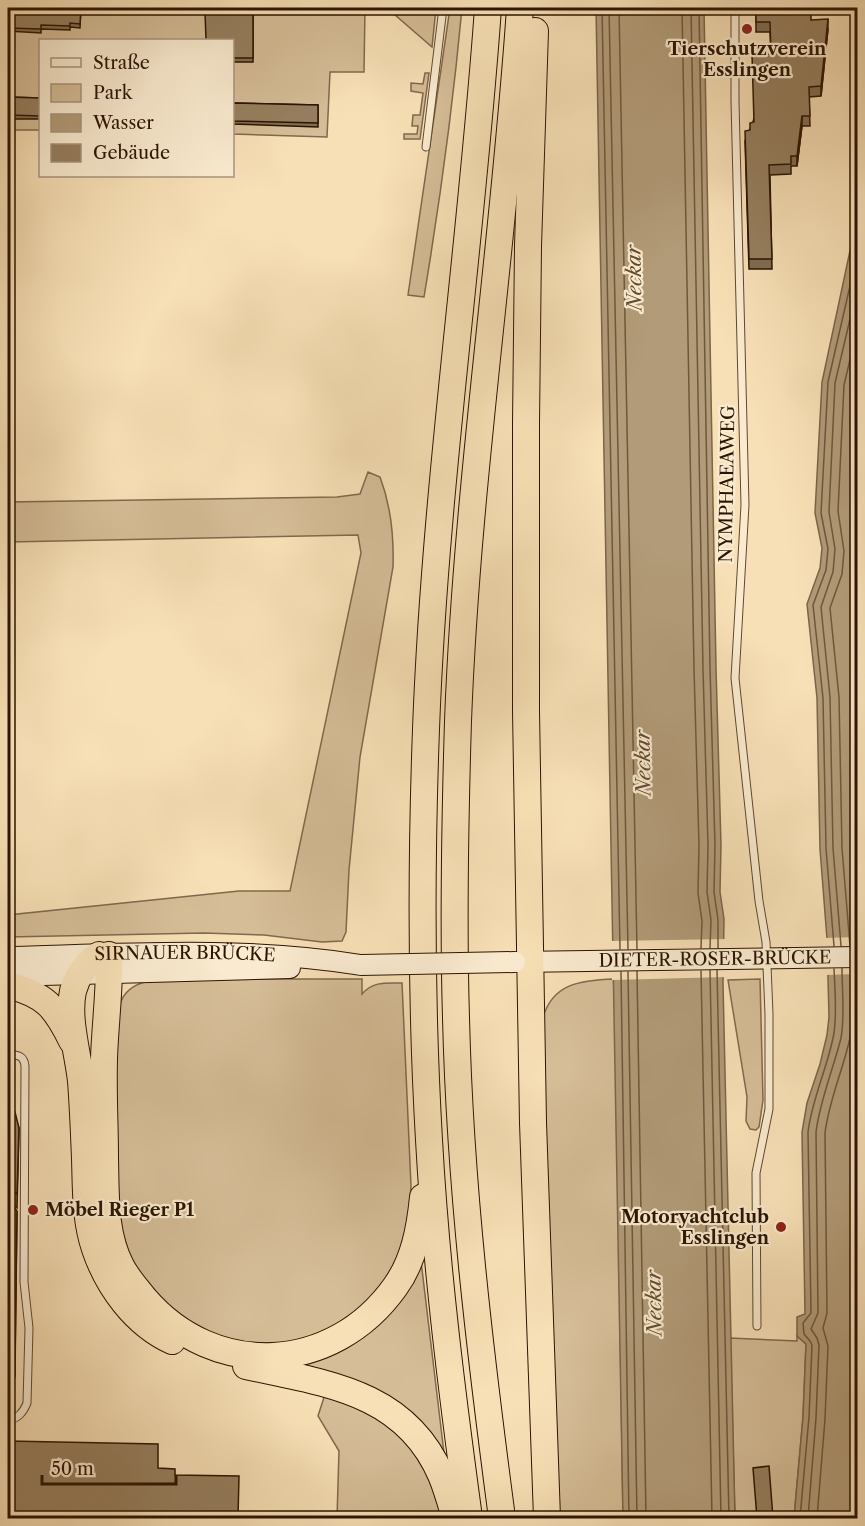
<svg xmlns="http://www.w3.org/2000/svg" width="865" height="1526" viewBox="0 0 865 1526" font-family="'Libre Caslon Text',serif">
<style>
.green{fill:#d5bd97;stroke:#80694c;stroke-width:1.5}
.water{fill:#b29b78;stroke:#7c6548;stroke-width:1.5}
.pier{fill:#f8e0b6}
.lines{fill:none;stroke-linecap:round;stroke-linejoin:round}
.shore{stroke:#6e583c;stroke-width:1.5}
.lane-casing{stroke:#5e482e;stroke-width:9}
.secondary-casing{stroke:#2b1500;stroke-width:22}
.highway-casing{stroke:#2b1500;stroke-width:28}
.lane{stroke:#faebd0;stroke-width:7}
.secondary{stroke:#faebd0;stroke-width:20}
.highway{stroke:#f8e0b6;stroke-width:26}
.secondary-bridge-casing{stroke:#2b1500;stroke-width:22;stroke-linecap:butt}
.secondary-bridge{stroke:#faebd0;stroke-width:20}
.wall{fill:#816d52;stroke:#2b1500;stroke-width:1.5}
.shaded-wall{fill:#695942;stroke:#2b1500;stroke-width:1.5}
.building{fill:#967f5f;stroke:#2b1500;stroke-width:1.5}
.poi-dot{fill:#8f2418;stroke:#faebd0;stroke-width:2}
.labels{text-anchor:middle;dominant-baseline:central;stroke-width:4.5;stroke-linejoin:round;paint-order:stroke}
.poi-label{font-size:18px;font-weight:bold;fill:#2b1500;stroke:#faebd0}
.street-label{font-size:18px;fill:#2b1500;stroke:#faebd0}
.water-label{font-size:20px;font-style:italic;fill:#614b30;stroke:#faebd0}
</style>
<rect width="100%" height="100%" fill="#f8e0b6"/>
<filter id="stains"><feTurbulence type="fractalNoise" baseFrequency=".00333" numOctaves="4"/><feColorMatrix values="0 0 0 0 .2 0 0 0 0 .09 0 0 0 0 .02 0 0 0 .5 -.17"/></filter>
<radialGradient id="worn" r=".72"><stop offset=".6" stop-color="#630" stop-opacity="0"/><stop offset="1" stop-color="#630" stop-opacity=".3"/></radialGradient>
<g class="green">
<polygon points="8,8 365,8 364,72 330,72 327,137 233,134 232,40 40,40 40,130 8,130"/>
<polygon points="387,8 436,8 432,47"/>
<path d="M450,8H462C453,105 440,201 424,297L408,295Z"/>
<polygon points="425,73 429,73 420,139 404,139 404,134 417,134 418,126 412,126 413,115 420,115 423,93 411,91 411,83 423,84"/>
<path d="M368,472L380,477C391,506 394,536 393,567L360,757L349,870L346,932L342,941L322,942L264,935L204,933L8,937V915L239,891H290L361,553L358,535L8,542V502L337,497L360,494Z"/>
<path d="M202,979H362V994C373,981 386,983 402,983L411,1186L408,1238L379,1295L309,1343H221L153,1298L123,1245L117,1202L116,1055L120,1004C130,972 176,980 202,979Z"/>
<path d="M615,979L623,1518H557L542,1021C551,983 581,980 615,979Z"/>
<polygon points="760,979 763,1100 759,1127 756,1130 750,1129 746,1121 747,1097 728,980"/>
<polygon points="421,1261 444,1453 282,1363 301,1360"/>
<polygon points="797,1336 806,1344 803,1417 794,1518 735,1518 730,1338 797,1341"/>
<polygon points="326,1391 382,1415 427,1466 445,1518 337,1518 339,1451 318,1416"/>
</g>
<g class="water">
<polygon points="596,8 704,8 716,668 721,845 720,892 724,919 723,983 735,1518 623,1518"/>
<polygon points="857,218 858,1518 794,1518 803,1417 806,1344 797,1336 797,1317 805,1314 802,1132 807,1103 820,1064 827,1035 829,1017 827,939 820,849 817,698 807,604 820,568 822,548 815,513 822,382"/>
</g>
<g class="pier">
<polygon points="857,937 857,974 825,975 824,938"/>
<polygon points="727,939 726,977 612,980 611,941"/>
</g>
<g class="lines">
<g class="shore">
<polyline points="602,8 620,949"/>
<polyline points="609,8 628,949"/>
<polyline points="619,8 637,949"/>
<polyline points="682,8 694,669 699,845 698,893 702,921 701,948"/>
<polyline points="691,8 703,669 708,845 707,892 711,920 710,948"/>
<polyline points="699,8 710,668 715,845 714,892 718,920 718,948"/>
<polyline points="834,946 826,848 823,698 813,605 826,570 828,549 821,513 828,382 858,251"/>
<polyline points="841,946 833,848 830,697 821,607 833,572 835,549 829,512 835,383 858,285"/>
<polyline points="850,946 842,848 839,697 830,608 842,574 844,551 838,511 844,385 858,326"/>
<polyline points="710,970 721,1518"/>
<polyline points="717,970 729,1518"/>
<polyline points="637,971 646,1518"/>
<polyline points="701,971 712,1518"/>
<polyline points="621,972 629,1518"/>
<polyline points="628,972 637,1518"/>
<path d="M800,1518L809,1417L812,1345L810,1341L804,1334L803,1323L811,1313L808,1132C812,1098 828,1067 834,1033C837,1012 835,990 834,969"/>
<path d="M808,1518L816,1418L819,1345L817,1338L811,1329L818,1313L816,1132C820,1100 833,1070 841,1038C845,1016 842,991 842,968"/>
<path d="M817,1518L825,1419L828,1346L823,1328L827,1313L825,1133C829,1100 843,1070 850,1038C854,1016 851,991 851,968"/>
</g>
<g class="lane-casing">
<g id="lane">
<polyline points="735,8 735,101 745,505 735,678 759,901 766,942 769,1014 769,1109 756,1173 757,1326"/>
<polyline points="426,147 443,8"/>
<path d="M8,1054C17,1055 24,1055 25,1066L24,1282L29,1328L27,1403C23,1413 18,1418 8,1421"/>
</g>
</g>
<g class="secondary-casing">
<g id="secondary">
<path id="s1" d="M8,957C125,954 245,946 361,965"/>
<path id="s2" d="M517,962L858,957"/>
<polyline points="8,976 290,968"/>
</g>
</g>
<g class="highway-casing">
<g id="highway">
<polyline points="535,31 528,246 526,424 526,711 533,1123 547,1518"/>
<path d="M99,955C86,964 77,975 73,991C67,1019 78,1053 81,1081C83,1107 84,1133 85,1159C86,1189 85,1220 95,1249C108,1287 135,1324 172,1341"/>
<path d="M109,955C110,990 105,1024 104,1059C103,1092 105,1126 105,1159C106,1195 104,1233 121,1266C127,1278 137,1289 145,1299C215,1380 333,1374 395,1287C414,1261 420,1228 423,1197"/>
<path d="M8,985C45,995 55,1006 72,1041"/>
<path d="M246,1366C324,1383 405,1391 441,1475C447,1489 451,1504 455,1518"/>
<path d="M469,1518C452,1393 436,1267 429,1140C421,1003 421,865 426,729C435,487 471,248 488,8"/>
<path d="M502,1518C480,1352 460,1186 456,1018C453,919 455,820 458,721C467,482 504,246 520,8"/>
</g>
</g>
<use href="#lane" class="lane"/>
<use href="#secondary" class="secondary"/>
<use href="#highway" class="highway"/>
<g class="secondary-bridge-casing">
<polyline id="secondary-bridge" points="361,965 515,962"/>
</g>
<use href="#secondary-bridge" class="secondary-bridge"/>
</g>
<g class="wall">
<polygon points="8,8 13,13 40,13 81,8 80,28 70,27 70,30 41,29 41,33 8,31"/>
<polygon points="253,8 253,62 232,62 232,40"/>
<polygon points="756,8 771,10 811,20 828,29 821,96 809,97 810,126 802,126 797,166 791,166 791,174 770,175 772,269 749,269 745,141 753,122 771,54 770,32 756,32"/>
<polygon points="8,97 40,98 40,119 8,119"/>
<polygon points="232,103 318,105 318,127 232,124"/>
<polygon points="8,1102 19,1128 17,1208 9,1201 15,1376 11,1392 8,1397"/>
</g>
<g class="shaded-wall">
<polygon points="828,19 828,29 821,96 821,86"/>
<polygon points="802,116 802,126 797,166 797,156"/>
<polygon points="9,1186 9,1201 8,1201 8,1187"/>
<polygon points="17,1211 15,1376 11,1392 8,1397"/>
</g>
<g class="building">
<polygon points="8,8 13,8 12,13 40,13 40,8 81,8 80,24 70,23 70,26 41,25 41,29 8,28"/>
<polygon points="209,8 253,8 253,58 232,58 232,40 206,40 205,12 209,12"/>
<polygon points="756,8 771,8 771,10 811,9 811,20 828,19 821,86 809,87 810,116 802,116 797,156 791,156 791,164 769,165 772,259 749,259 745,131 750,130 750,123 754,122 752,54 771,54 770,22 756,22"/>
<polygon points="8,97 40,98 40,116 8,115"/>
<polygon points="232,103 318,105 318,123 232,121"/>
<polygon points="8,1102 11,1105 15,1112 19,1128 17,1194 9,1186 8,1187"/>
<polygon points="8,1199 17,1211 15,1362 11,1378 8,1383"/>
<polygon points="8,1441 158,1444 158,1468 175,1469 175,1475 239,1476 238,1518 8,1518"/>
<polygon points="769,1466 773,1518 757,1518 753,1468"/>
</g>
<g class="poi-dot">
<circle cx="747" cy="29" r="6"/>
<circle cx="33" cy="1210" r="6"/>
<circle cx="781" cy="1227" r="6"/>
</g>
<g class="labels">
<g class="poi-label">
<text x="747" y="49">Tierschutzverein<tspan x="747" dy="21">Esslingen</tspan></text>
<text x="45" y="1210" text-anchor="start">Möbel Rieger P1</text>
<text x="769" y="1217" text-anchor="end">Motoryachtclub<tspan x="769" dy="21">Esslingen</tspan></text>
</g>
<g class="street-label">
<text transform="translate(727 484) rotate(-89)">NYMPHAEAWEG</text>
<text stroke="none"><textPath href="#s1" startOffset="177">SIRNAUER BRÜCKE</textPath></text>
<text stroke="none"><textPath href="#s2" startOffset="198">DIETER-ROSER-BRÜCKE</textPath></text>
</g>
<g class="water-label">
<text transform="translate(634 278) rotate(-91)">Neckar</text>
<text transform="translate(643 763) rotate(-91)">Neckar</text>
<text transform="translate(654 1303) rotate(-91)">Neckar</text>
</g>
</g>
<rect width="865" height="1526" fill="none" stroke="#f8e0b6" stroke-width="30"/>
<rect x="9" y="9" width="847" height="1508" fill="none" stroke="#2b1500" stroke-width="3"/>
<rect x="15" y="15" width="835" height="1496" fill="none" stroke="#2b1500" stroke-width="1.5"/>
<rect x="39" y="39" width="195" height="138" fill="#faebd0" stroke="#a7957d" stroke-width="1.5"/>
<rect x="51" y="58" width="30" height="9" fill="#faebd0" stroke="#a7957d" stroke-width="1.5"/>
<text x="93" y="69" font-size="18" fill="#2b1500">Straße</text>
<rect x="51" y="84" width="30" height="18" fill="#d5bd97" stroke="#a7957d" stroke-width="1.5"/>
<text x="93" y="99" font-size="18" fill="#2b1500">Park</text>
<rect x="51" y="114" width="30" height="18" fill="#b29b78" stroke="#a7957d" stroke-width="1.5"/>
<text x="93" y="129" font-size="18" fill="#2b1500">Wasser</text>
<rect x="51" y="144" width="30" height="18" fill="#967f5f" stroke="#a7957d" stroke-width="1.5"/>
<text x="93" y="159" font-size="18" fill="#2b1500">Gebäude</text>
<path d="M42 1475v9h134v-9" fill="none" stroke="#2b1500" stroke-width="3"/>
<text x="51" y="1475" font-size="18" fill="#2b1500" stroke="#faebd0" stroke-width="4.5" paint-order="stroke">50 m</text>
<rect width="100%" height="100%" filter="url(#stains)"/>
<rect width="100%" height="100%" fill="url(#worn)"/>
</svg>
